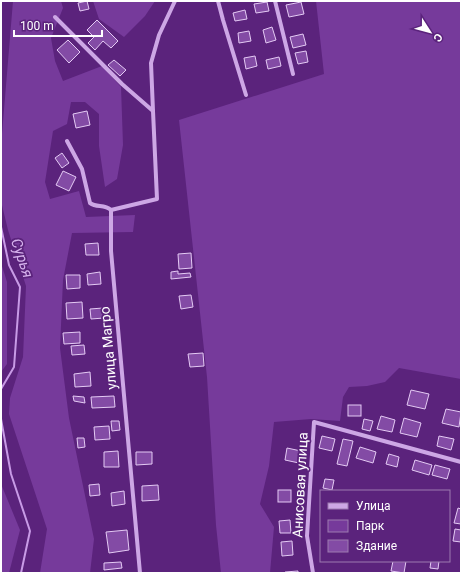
<svg xmlns="http://www.w3.org/2000/svg" width="462" height="574" viewBox="0 0 462 574" font-family="Roboto,sans-serif">
<style>
.green{fill:#763a9b}
.lines{fill:none;stroke-linecap:round;stroke-linejoin:round}
.stream{stroke:#c89be6;stroke-width:2}
.building{fill:#834ba5;stroke:#e4caf4}
.minor{stroke:#cda7e5;stroke-width:4}
.labels{text-anchor:middle;dominant-baseline:central;stroke-width:3.5;stroke-linejoin:round;paint-order:stroke}
.street-label{font-size:14px;fill:#fff;stroke:#5b237c}
.water-label{font-size:15px;font-style:italic;fill:#d6b2ed;stroke:#5b237c}
</style>
<rect width="100%" height="100%" fill="#5b237c"/>
<g class="green">
<polygon points="13,1 61,1 63,8 51,38 55,61 63,81 102,66 121,87 123,145 117,179 105,187 99,146 99,114 85,102 71,102 67,124 53,131 45,182 50,199 79,191 86,217 135,215 133,232 72,233 63,280 60,348 69,418 94,539 90,573 40,573 47,529 9,414 10,398 23,357 26,286 8,230 1,201 1,146"/>
<polygon points="93,1 155,1 145,16 124,37 99,19"/>
<polygon points="316,1 461,1 461,379 399,368 385,382 367,386 349,387 343,397 340,421 311,419 274,422 269,466 260,504 274,527 270,573 221,573 216,525 207,377 179,120 324,74"/>
<polygon points="1,263 7,282 7,364 1,372"/>
<polygon points="1,484 20,530 9,573 1,573"/>
</g>
<g class="lines">
<g class="stream">
<polyline points="1,227 9,265 20,287 14,367 1,389"/>
<polyline points="1,419 11,474 30,531 21,573"/>
</g>
</g>
<g class="building">
<polygon points="87,1 89,9 80,11 78,3"/>
<polygon points="267,2 269,11 256,13 254,4"/>
<polygon points="301,2 304,14 289,17 286,5"/>
<polygon points="245,10 247,19 235,21 233,13"/>
<polygon points="97,20 118,41 111,48 103,41 95,50 88,43 94,37 87,30"/>
<polygon points="272,27 276,40 266,43 263,30"/>
<polygon points="249,31 251,41 239,43 238,33"/>
<polygon points="303,34 306,45 293,48 290,37"/>
<polygon points="68,40 80,52 69,63 57,50"/>
<polygon points="306,51 308,62 298,64 295,53"/>
<polygon points="255,56 257,66 246,69 244,58"/>
<polygon points="279,57 281,66 268,69 266,60"/>
<polygon points="114,60 126,70 120,76 108,65"/>
<polygon points="87,111 90,125 76,128 73,114"/>
<polygon points="62,153 69,163 62,168 55,158"/>
<polygon points="63,171 76,177 69,191 56,185"/>
<polygon points="98,243 99,255 86,255 85,244"/>
<polygon points="191,253 192,268 179,269 178,254"/>
<polygon points="178,271 178,274 190,273 191,277 171,279 171,272"/>
<polygon points="100,272 101,284 88,285 87,274"/>
<polygon points="66,275 80,275 80,288 67,289"/>
<polygon points="191,295 193,307 181,309 179,296"/>
<polygon points="82,302 83,318 67,319 66,303"/>
<polygon points="103,308 104,318 91,319 90,309"/>
<polygon points="80,332 80,343 64,344 63,333"/>
<polygon points="84,345 85,354 72,355 71,346"/>
<polygon points="203,353 204,366 190,367 188,354"/>
<polygon points="90,372 91,386 75,387 74,374"/>
<polygon points="411,390 429,394 425,409 407,405"/>
<polygon points="73,396 84,397 85,403 74,401"/>
<polygon points="114,396 115,407 92,408 91,397"/>
<rect x="348" y="405" width="13" height="11"/>
<polygon points="446,409 461,412 459,427 442,423"/>
<polygon points="381,416 395,420 392,432 377,429"/>
<polygon points="404,418 421,423 417,437 400,433"/>
<polygon points="364,419 373,421 370,431 362,429"/>
<polygon points="111,421 119,421 120,430 112,431"/>
<polygon points="109,426 110,439 95,440 94,427"/>
<polygon points="322,436 335,439 332,451 319,448"/>
<polygon points="439,436 454,439 451,450 437,446"/>
<polygon points="77,438 84,438 85,447 78,448"/>
<polygon points="343,439 353,441 347,466 337,464"/>
<polygon points="360,447 376,452 373,463 356,458"/>
<polygon points="287,448 301,451 299,463 285,460"/>
<polygon points="118,451 119,467 104,467 104,452"/>
<polygon points="136,452 152,452 152,464 136,465"/>
<polygon points="389,454 399,457 397,467 386,464"/>
<polygon points="415,460 432,465 429,475 412,470"/>
<polygon points="435,465 450,469 447,479 432,475"/>
<polygon points="325,479 334,480 332,490 323,488"/>
<polygon points="99,484 100,495 90,496 89,485"/>
<polygon points="158,485 159,500 142,501 142,486"/>
<rect x="278" y="490" width="13" height="12"/>
<polygon points="124,491 125,504 112,506 111,493"/>
<polygon points="458,508 461,509 461,524 454,523"/>
<polygon points="290,520 291,533 280,533 279,521"/>
<polygon points="455,529 461,530 461,542 453,541"/>
<polygon points="127,530 129,550 109,553 106,532"/>
<polygon points="292,541 293,555 282,556 281,542"/>
<polygon points="393,561 406,561 404,573 391,571"/>
<polygon points="431,561 439,561 438,569 430,568"/>
<polygon points="121,562 122,568 104,570 104,563"/>
<polygon points="298,571 298,573 285,573 285,572"/>
</g>
<g class="lines">
<g class="minor">
<polyline points="218,1 223,20 246,95"/>
<polyline points="275,1 293,74"/>
<polyline points="55,17 122,84 153,111 157,199 111,210"/>
<polyline points="153,111 151,63 159,35 175,1"/>
<path d="M67,141L82,169L90,203C97,208 104,204 111,210V251L140,573"/>
<polyline points="313,573 307,536 314,422 461,462"/>
</g>
</g>
<g class="labels">
<g class="street-label">
<text transform="translate(108 348) rotate(-95)">улица Магро</text>
<text transform="translate(300 485) rotate(-87)">Анисовая улица</text>
</g>
<g class="water-label">
<text transform="translate(22 258) rotate(71)">Сурья</text>
</g>
</g>
<rect width="462" height="574" fill="none" stroke="#ffffff" stroke-width="4"/>
<rect x="320" y="490" width="130" height="72" fill="#5b237c" stroke="#9d7bb0"/>
<rect x="328" y="503" width="20" height="6" fill="#cda7e5" stroke="#9d7bb0"/>
<text x="356" y="510" font-size="12" fill="#ffffff">Улица</text>
<rect x="328" y="520" width="20" height="12" fill="#763a9b" stroke="#9d7bb0"/>
<text x="356" y="530" font-size="12" fill="#ffffff">Парк</text>
<rect x="328" y="540" width="20" height="12" fill="#834ba5" stroke="#9d7bb0"/>
<text x="356" y="550" font-size="12" fill="#ffffff">Здание</text>
<g transform="translate(430 32) rotate(126)" stroke="#5b237c" stroke-width="3" paint-order="stroke">
<path d="M0-3L7 15L0 10L-7 15Z" fill="#ffffff"/>
<text y="-6" font-size="11" font-weight="bold" text-anchor="middle" fill="#ffffff">С</text>
</g>
<path d="M14 30v6h88v-6" fill="none" stroke="#ffffff" stroke-width="2"/>
<text x="20" y="30" font-size="12" fill="#ffffff" stroke="#5b237c" stroke-width="3" paint-order="stroke">100 m</text>
</svg>
